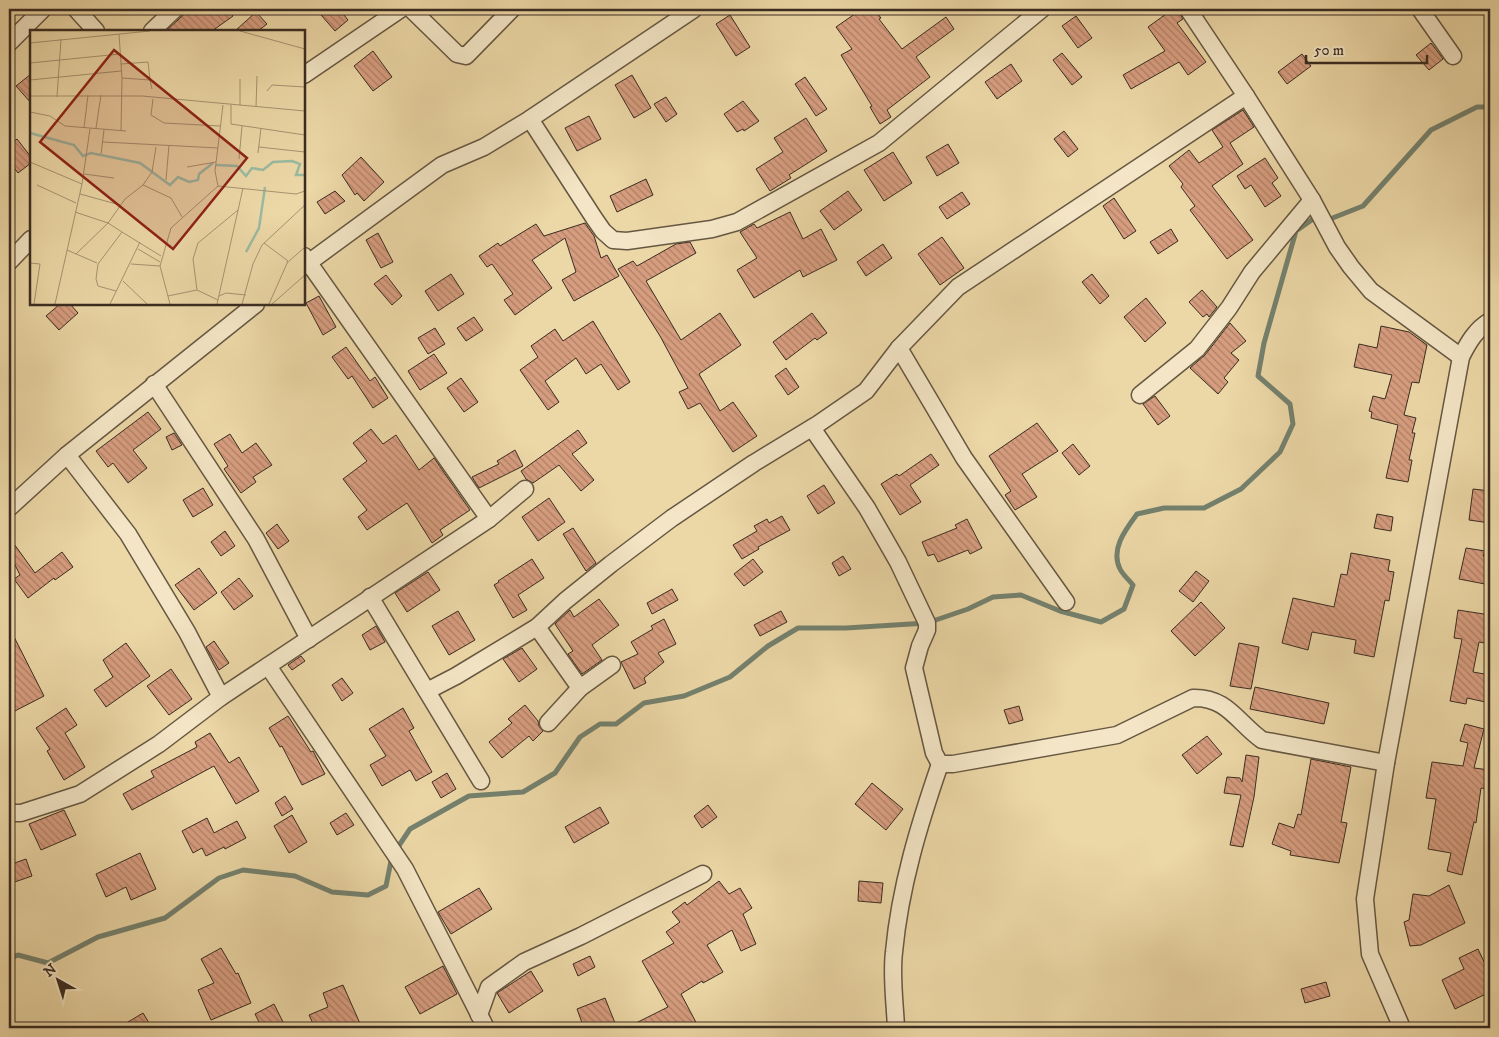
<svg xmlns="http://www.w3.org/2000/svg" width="1499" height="1037" viewBox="0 0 1499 1037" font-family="'IM FELL DW Pica',serif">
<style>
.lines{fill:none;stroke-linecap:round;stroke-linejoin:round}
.stream{stroke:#74816e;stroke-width:5}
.building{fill:url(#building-back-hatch);stroke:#3a2c21}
.minor-casing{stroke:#665742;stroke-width:19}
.minor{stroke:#f3e5c5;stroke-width:16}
.inset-river{fill:none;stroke:#9abaa2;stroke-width:2.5}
.inset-road{fill:none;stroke:#a59371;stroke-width:1}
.view{fill:#8f2418;fill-opacity:0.15;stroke:#8f2418;stroke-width:2.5}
.inset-edge{fill:none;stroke:#3a2c21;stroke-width:2.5}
</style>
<defs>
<pattern id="building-back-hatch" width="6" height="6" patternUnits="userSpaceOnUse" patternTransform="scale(1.25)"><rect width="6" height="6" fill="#d79d7f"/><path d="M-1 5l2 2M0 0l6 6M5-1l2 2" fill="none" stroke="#af8068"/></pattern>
</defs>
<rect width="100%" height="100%" fill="#ecd7a6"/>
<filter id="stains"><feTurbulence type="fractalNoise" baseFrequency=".004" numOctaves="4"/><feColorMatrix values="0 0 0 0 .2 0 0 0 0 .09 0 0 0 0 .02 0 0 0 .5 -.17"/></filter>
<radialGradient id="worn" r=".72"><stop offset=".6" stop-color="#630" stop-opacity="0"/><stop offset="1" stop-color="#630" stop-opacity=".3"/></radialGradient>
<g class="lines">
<path class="stream" d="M9,959L18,955L48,963L98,937L165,918L219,878L243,870L295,876L332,892L368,895L386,886L392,856L410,829L469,796L523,792L555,773L580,737L600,724H616L644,703L684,696L730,677L768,646L798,628H846L927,623L968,609L993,597L1021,595L1060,611L1101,622L1124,609L1133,585C1129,580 1123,575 1120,569C1110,549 1126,529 1137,514L1164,508H1204L1241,489L1280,452L1293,424L1290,404L1258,376L1264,343L1296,231L1313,219H1330L1363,206L1431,130L1477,107H1490"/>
</g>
<g class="building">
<polygon points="190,9 228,9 233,16 212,31 166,31"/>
<polygon points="328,9 339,9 348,20 335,31 321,15"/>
<polygon points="862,9 874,9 881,18 879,19 902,49 946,17 954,29 916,57 930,77 887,110 891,117 880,124 870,107 872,106 841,55 852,49 836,27"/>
<polygon points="1173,9 1177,9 1183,19 1177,23 1206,62 1188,75 1179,62 1131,89 1123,75 1165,51 1148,27"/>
<polygon points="256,12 267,24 258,31 235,31"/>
<polygon points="730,15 750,47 736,56 716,24"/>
<polygon points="1076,16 1092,38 1078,48 1062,26"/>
<polygon points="1431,43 1443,59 1429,70 1416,55"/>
<polygon points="373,51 392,77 373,91 354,66"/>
<polygon points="1062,53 1082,77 1072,85 1053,60"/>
<polygon points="1302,54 1311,66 1287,84 1278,72"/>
<polygon points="1011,64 1022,81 997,99 985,82"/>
<polygon points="31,74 31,103 16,86"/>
<polygon points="632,75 651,108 634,118 615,85"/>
<polygon points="805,77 827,109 816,116 795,84"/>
<polygon points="666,97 677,114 666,122 654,104"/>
<polygon points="743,101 759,121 744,131 743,129 737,132 724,114"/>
<polygon points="1243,110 1254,127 1230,143 1243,164 1212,186 1253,240 1227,259 1190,210 1195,206 1181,187 1183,184 1169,166 1189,150 1199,163 1223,147 1212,130"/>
<polygon points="589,116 601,139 577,151 565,128"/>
<polygon points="806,118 827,151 789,175 791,178 770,191 756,169 783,152 774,138"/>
<polygon points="1064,131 1078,149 1068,157 1054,139"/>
<polygon points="17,139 31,157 31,163 18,173 9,161 9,145"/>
<polygon points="948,144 959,163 937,176 926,157"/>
<polygon points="893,152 912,183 884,201 864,170"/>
<polygon points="361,157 384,182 364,201 357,193 355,195 342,175"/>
<polygon points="1265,158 1278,178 1272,183 1281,196 1265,207 1251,185 1245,189 1237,176"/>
<polygon points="646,179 653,195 617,212 610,196"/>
<polygon points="335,191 345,201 325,214 317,202"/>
<polygon points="848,191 862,210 834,230 820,211"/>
<polygon points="962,192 970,204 947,219 939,207"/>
<polygon points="1114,198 1136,231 1124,239 1103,206"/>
<polygon points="790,212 803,239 821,229 837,260 803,277 800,270 754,298 737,270 757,258 740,232 754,224 757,228"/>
<polygon points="585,223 594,236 601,258 607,255 619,276 574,301 562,280 576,272 565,238 532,260 552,288 515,315 504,300 513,294 492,264 487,267 479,256 498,243 500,246 536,224 544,236"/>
<polygon points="1171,229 1178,241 1158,254 1150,242"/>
<polygon points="378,233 393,262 381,268 366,240"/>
<polygon points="942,237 964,268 940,285 918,254"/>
<polygon points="690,242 696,253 646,281 681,340 720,313 741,345 699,374 720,411 733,402 757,436 733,452 700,403 688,409 679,392 688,388 660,336 618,269 633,261 637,266 676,244"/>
<polygon points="883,244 892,258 866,276 857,262"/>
<polygon points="451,274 464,294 438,311 425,291"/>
<polygon points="1092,274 1109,296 1100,304 1082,282"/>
<polygon points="386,275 402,296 392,305 374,284"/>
<polygon points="1202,290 1217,307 1209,317 1207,314 1203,317 1189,302"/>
<polygon points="319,296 336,327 323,335 306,303"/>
<polygon points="1146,298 1166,323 1145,342 1124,317"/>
<polygon points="60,304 70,304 78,313 59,330 46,316"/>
<polygon points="812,313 827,333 817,340 815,338 786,360 773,342"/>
<polygon points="474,317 483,330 466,341 457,328"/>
<polygon points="593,321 630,382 618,390 601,364 586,374 576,358 545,381 559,402 548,410 520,370 538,357 531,346 555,329 563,341"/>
<polygon points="1230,323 1246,341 1231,353 1239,360 1224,378 1228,382 1218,394 1190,368 1205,355"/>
<polygon points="1381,326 1409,332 1427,345 1419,383 1412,382 1404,415 1416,418 1412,433 1415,433 1409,460 1412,460 1408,482 1386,478 1398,425 1371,418 1372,412 1369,411 1373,396 1385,399 1392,375 1354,367 1359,344 1377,348"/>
<polygon points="435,328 445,344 428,354 418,338"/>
<polygon points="346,347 370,381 375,377 388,398 373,408 352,376 348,379 332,357"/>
<polygon points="434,354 447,373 420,390 408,371"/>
<polygon points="786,368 799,387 788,395 775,376"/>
<polygon points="461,378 478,402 464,412 447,388"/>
<polygon points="1155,396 1170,416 1158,425 1143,404"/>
<polygon points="148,412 161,429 133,450 147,468 128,483 113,463 108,467 96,451"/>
<polygon points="1037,423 1058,451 1022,474 1037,497 1015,510 1005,495 1011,491 989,456"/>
<polygon points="371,429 383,444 396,435 419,470 434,458 470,510 440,530 443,535 432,543 407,503 367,530 358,517 367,510 343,479 367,461 353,443"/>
<polygon points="578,430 587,443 572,454 594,480 581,491 559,465 533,483 526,479 521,471"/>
<polygon points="174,433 182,445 172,450 166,437"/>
<polygon points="230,434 242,453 256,443 272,465 253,477 256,482 241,493 224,469 228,466 214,444"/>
<polygon points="1073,444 1090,466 1079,475 1062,453"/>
<polygon points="515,450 523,466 479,488 472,477 499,464 497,461"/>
<polygon points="931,454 939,465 910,485 921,502 900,515 881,484 897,474 899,476"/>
<polygon points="824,485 835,503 818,514 807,496"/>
<polygon points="203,488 213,505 193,517 183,500"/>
<polygon points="1473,489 1490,491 1490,523 1469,520"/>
<polygon points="549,498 565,522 538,541 522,517"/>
<polygon points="1377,514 1393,517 1391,531 1374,528"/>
<polygon points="782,516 790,530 758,547 759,549 742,559 733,545 757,531 754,526 767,519 769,523"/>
<polygon points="967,519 982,548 970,554 968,550 938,562 934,554 928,556 922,542 957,528 955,525"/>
<polygon points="277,524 289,541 278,549 266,533"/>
<polygon points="573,528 596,563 586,571 563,534"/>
<polygon points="225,531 235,546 221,556 211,542"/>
<polygon points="9,537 35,573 62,552 73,567 55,580 54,578 28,598 14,579 20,575 9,553"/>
<polygon points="1466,548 1485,551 1483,556 1490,557 1490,585 1459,579"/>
<polygon points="1351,553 1390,560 1388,571 1394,572 1389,601 1385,600 1374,657 1354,653 1356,640 1312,632 1308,650 1282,643 1293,598 1334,607 1341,574 1347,575"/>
<polygon points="843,556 851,569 839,576 832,563"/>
<polygon points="532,559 544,578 518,595 527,610 513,618 494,585 499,582 498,581"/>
<polygon points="753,559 763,572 744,586 734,574"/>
<polygon points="199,568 217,593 194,610 175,585"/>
<polygon points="1196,571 1209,581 1193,602 1179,591"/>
<polygon points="428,572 440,590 407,612 395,593"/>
<polygon points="239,578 253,596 234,610 221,592"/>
<polygon points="672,589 678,600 652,614 647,603"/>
<polygon points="599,599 619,625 592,645 602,660 582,674 568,654 573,651 555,624 570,610 574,617"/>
<polygon points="1201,602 1225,628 1195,656 1171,631"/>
<polygon points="1458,610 1490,615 1490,644 1479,642 1473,672 1490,675 1490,703 1467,698 1466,704 1450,701 1462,639 1454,638"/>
<polygon points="458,611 475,640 449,655 432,626"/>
<polygon points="781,611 787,622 760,636 754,625"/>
<polygon points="664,619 676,644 658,653 664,662 644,678 646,683 634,689 621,662 638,654 631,642 653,629 651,626"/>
<polygon points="376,626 385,642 370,650 362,635"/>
<polygon points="9,627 44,696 9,714"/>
<polygon points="214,641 229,663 219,670 206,647"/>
<polygon points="126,643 150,676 106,707 94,690 113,677 103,660"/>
<polygon points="1239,643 1259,647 1251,689 1230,686"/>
<polygon points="522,648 537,669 519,682 503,659"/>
<polygon points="301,656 305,661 292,670 288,665"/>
<polygon points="171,669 192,699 169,715 147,686"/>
<polygon points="342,678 353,693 342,701 332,685"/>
<polygon points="1255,687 1329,703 1324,724 1250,709"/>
<polygon points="525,705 538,721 539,726 543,731 533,741 529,736 502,758 489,742 512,723 508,719"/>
<polygon points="1019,706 1023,720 1009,724 1004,710"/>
<polygon points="66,708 77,725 65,733 85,767 64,780 47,751 50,749 36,728"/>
<polygon points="403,708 414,728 409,731 432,772 416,781 410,770 382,786 370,765 386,756 369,729"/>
<polygon points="288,716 311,752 313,751 325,774 302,785 282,746 280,747 269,728"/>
<polygon points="1465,724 1484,729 1474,768 1490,770 1490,776 1488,789 1481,788 1476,823 1474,822 1462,875 1447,871 1451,853 1428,849 1436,799 1426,798 1432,762 1463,766 1468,743 1460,741"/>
<polygon points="210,733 229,763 239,757 259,791 236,804 214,766 132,810 123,794 154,777 151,771 197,747 195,742"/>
<polygon points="1207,736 1222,754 1197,774 1182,755"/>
<polygon points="1246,755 1259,757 1254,797 1243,847 1230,845 1241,795 1224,793 1227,777 1240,778 1242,782"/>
<polygon points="1311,759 1351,767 1341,822 1347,823 1339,863 1290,855 1291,851 1272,844 1279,823 1294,828 1298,814 1301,815"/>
<polygon points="447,773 456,789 441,798 432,782"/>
<polygon points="872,783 903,809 886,830 855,804"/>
<polygon points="285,796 293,809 282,816 275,803"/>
<polygon points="708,805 717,817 702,828 694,816"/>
<polygon points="600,807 609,823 574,843 565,827"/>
<polygon points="64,810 76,835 41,850 29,824"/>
<polygon points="346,813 354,825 337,835 330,823"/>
<polygon points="292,815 307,842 289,853 274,826"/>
<polygon points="207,818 214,833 237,821 246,838 225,849 224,847 206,856 202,848 193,853 182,831"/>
<polygon points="140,853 156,889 131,900 126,887 106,897 96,874"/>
<polygon points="26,859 32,876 9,884 9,865"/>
<polygon points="719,881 729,894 740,888 752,908 743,914 756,944 741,951 732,930 707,945 723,972 703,983 702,981 681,994 699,1028 626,1028 668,1007 642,961 674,943 666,932 680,922 672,912 685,902 687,905"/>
<polygon points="859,881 883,883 881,903 858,901"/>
<polygon points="1449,885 1465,923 1421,945 1410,946 1404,922 1409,920 1413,894 1429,896"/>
<polygon points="479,888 492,909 451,934 438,912"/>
<polygon points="221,948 236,974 238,973 251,1003 211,1020 198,990 214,983 201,959"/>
<polygon points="1478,949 1486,966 1490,964 1490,992 1455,1009 1442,980 1464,969 1459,958"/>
<polygon points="590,956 595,967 578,976 573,964"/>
<polygon points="443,966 457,994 420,1014 405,987"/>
<polygon points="531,971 543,991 509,1013 497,993"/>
<polygon points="1326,982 1330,996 1305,1003 1301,989"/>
<polygon points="343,985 362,1028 315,1028 309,1015 328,1007 323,993"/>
<polygon points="605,998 615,1023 601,1028 584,1028 577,1009"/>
<polygon points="274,1004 286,1028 262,1028 255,1014"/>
<polygon points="143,1013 152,1028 118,1028"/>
</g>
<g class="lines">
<g class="minor-casing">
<g id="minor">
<polyline points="76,9 96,31"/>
<polyline points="411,9 457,54 466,56 512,9"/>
<polyline points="1188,9 1246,96 1312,200 1337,247 1351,267 1371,291 1461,357"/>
<polyline points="1420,9 1453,56"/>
<polyline points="152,31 175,9"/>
<polyline points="9,43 43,9"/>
<polyline points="304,75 401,9"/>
<polyline points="530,119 594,218 603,231 613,240 627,241 712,229 737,222 879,143 1042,9"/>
<polyline points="304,256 489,519"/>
<polyline points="9,262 31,239"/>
<polyline points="304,266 442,165 484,147 530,119 694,9"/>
<polyline points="899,348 964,458 1066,602"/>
<polyline points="154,384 256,539 309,639"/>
<polyline points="1140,395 1197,349 1229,308 1252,272 1312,200"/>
<path d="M812,428L867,508L898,562L927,623V630L920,646L914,668L934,753L940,764H953L1117,735L1193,698C1227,697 1237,722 1262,740L1386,763"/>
<polyline points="67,455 128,534 187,632 221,697"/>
<polyline points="9,508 67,455 256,304"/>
<polyline points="370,597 481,781"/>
<polyline points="537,627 580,688 612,665"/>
<polyline points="268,666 405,869 486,1028"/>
<polyline points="427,691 456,676 537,627 565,601 611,564 672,518 754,463 818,424 866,391 899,348 958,287 1246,96"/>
<polyline points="548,723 580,688"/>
<polyline points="9,813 21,813 80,794 159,744 221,697 489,519 525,489"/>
<polyline points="479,1015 489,987 524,962 581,936 703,874"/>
<path d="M896,1028C895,1004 891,976 894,952C900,887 919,825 940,764"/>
<path d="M1402,1028L1370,954L1365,899L1386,763L1461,357C1468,343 1476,329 1490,321"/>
</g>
</g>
<use href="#minor" class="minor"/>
</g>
<g transform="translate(30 30)">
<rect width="275" height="275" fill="#ecd7a6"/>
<path class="inset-river" d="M0,103L44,115L53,126L61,123L110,133L140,155L148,147L159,152L168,150L169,144L183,133M186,135L207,136L216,146L222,138L233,140L243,132L262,131L270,134L266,145H275M216,222L229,198L235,157"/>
<path class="inset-road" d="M210,1L275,19M89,4L92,48L120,50L122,59M0,13L120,1M0,33L90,24M91,34L118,32L120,50M0,50L91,41M237,61L242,55L275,57M0,66H112L275,81M27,67L31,9M123,69L121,85L134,93L190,96M201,75V94L275,105M210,75V49M226,77L227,46M0,82L20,86L35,96L96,101M54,98L58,65M66,98L71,65M91,101L92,48M73,112L188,118M126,117L122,142L113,155L141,168L152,187M229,117L275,122M228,123L231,98M71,124L74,100M209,129L212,96M0,132L52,154L25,274M157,137L186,132M54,144L84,148M136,150L139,115M52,154L60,99M7,155L46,173M188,156L185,141L193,75M50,164L90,175M45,182L78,193L46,224M92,202L78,193L95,169L113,155M234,213L258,231L239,274M108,219L130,232M37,220L67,233M0,233L10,234L4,274M257,233L275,217M101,234L130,236L140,274M130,236L141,198L188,156L266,164L275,161M93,251L117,274M167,260L163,229L168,213L208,180M86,261L68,256L66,249L68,234L92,202L131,226M138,266L167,260L188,270M189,266L196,263L216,265M80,274L110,212M187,274L213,158M212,274L223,234L232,215L275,175M242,274L275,245"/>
<path class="view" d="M84,20L217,128L143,219L10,112Z"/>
<rect width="275" height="275" class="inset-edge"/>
</g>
<rect width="1499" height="1037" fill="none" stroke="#ecd7a6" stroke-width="30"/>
<rect x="10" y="10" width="1479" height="1017" fill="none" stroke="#3a2c21" stroke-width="2.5"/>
<rect x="15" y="15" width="1469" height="1007" fill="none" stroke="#3a2c21"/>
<g transform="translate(58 980) rotate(321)" stroke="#f3e5c5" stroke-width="4" paint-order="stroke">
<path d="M0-4L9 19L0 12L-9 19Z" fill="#3a2c21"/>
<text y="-8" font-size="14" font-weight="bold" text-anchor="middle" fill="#3a2c21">N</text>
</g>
<path d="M1306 55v8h121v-8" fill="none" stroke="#3a2c21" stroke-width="2.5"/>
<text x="1314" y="55" font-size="15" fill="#3a2c21" stroke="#f3e5c5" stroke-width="4" paint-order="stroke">50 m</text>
<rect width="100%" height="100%" filter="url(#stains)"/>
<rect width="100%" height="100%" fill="url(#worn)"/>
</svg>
